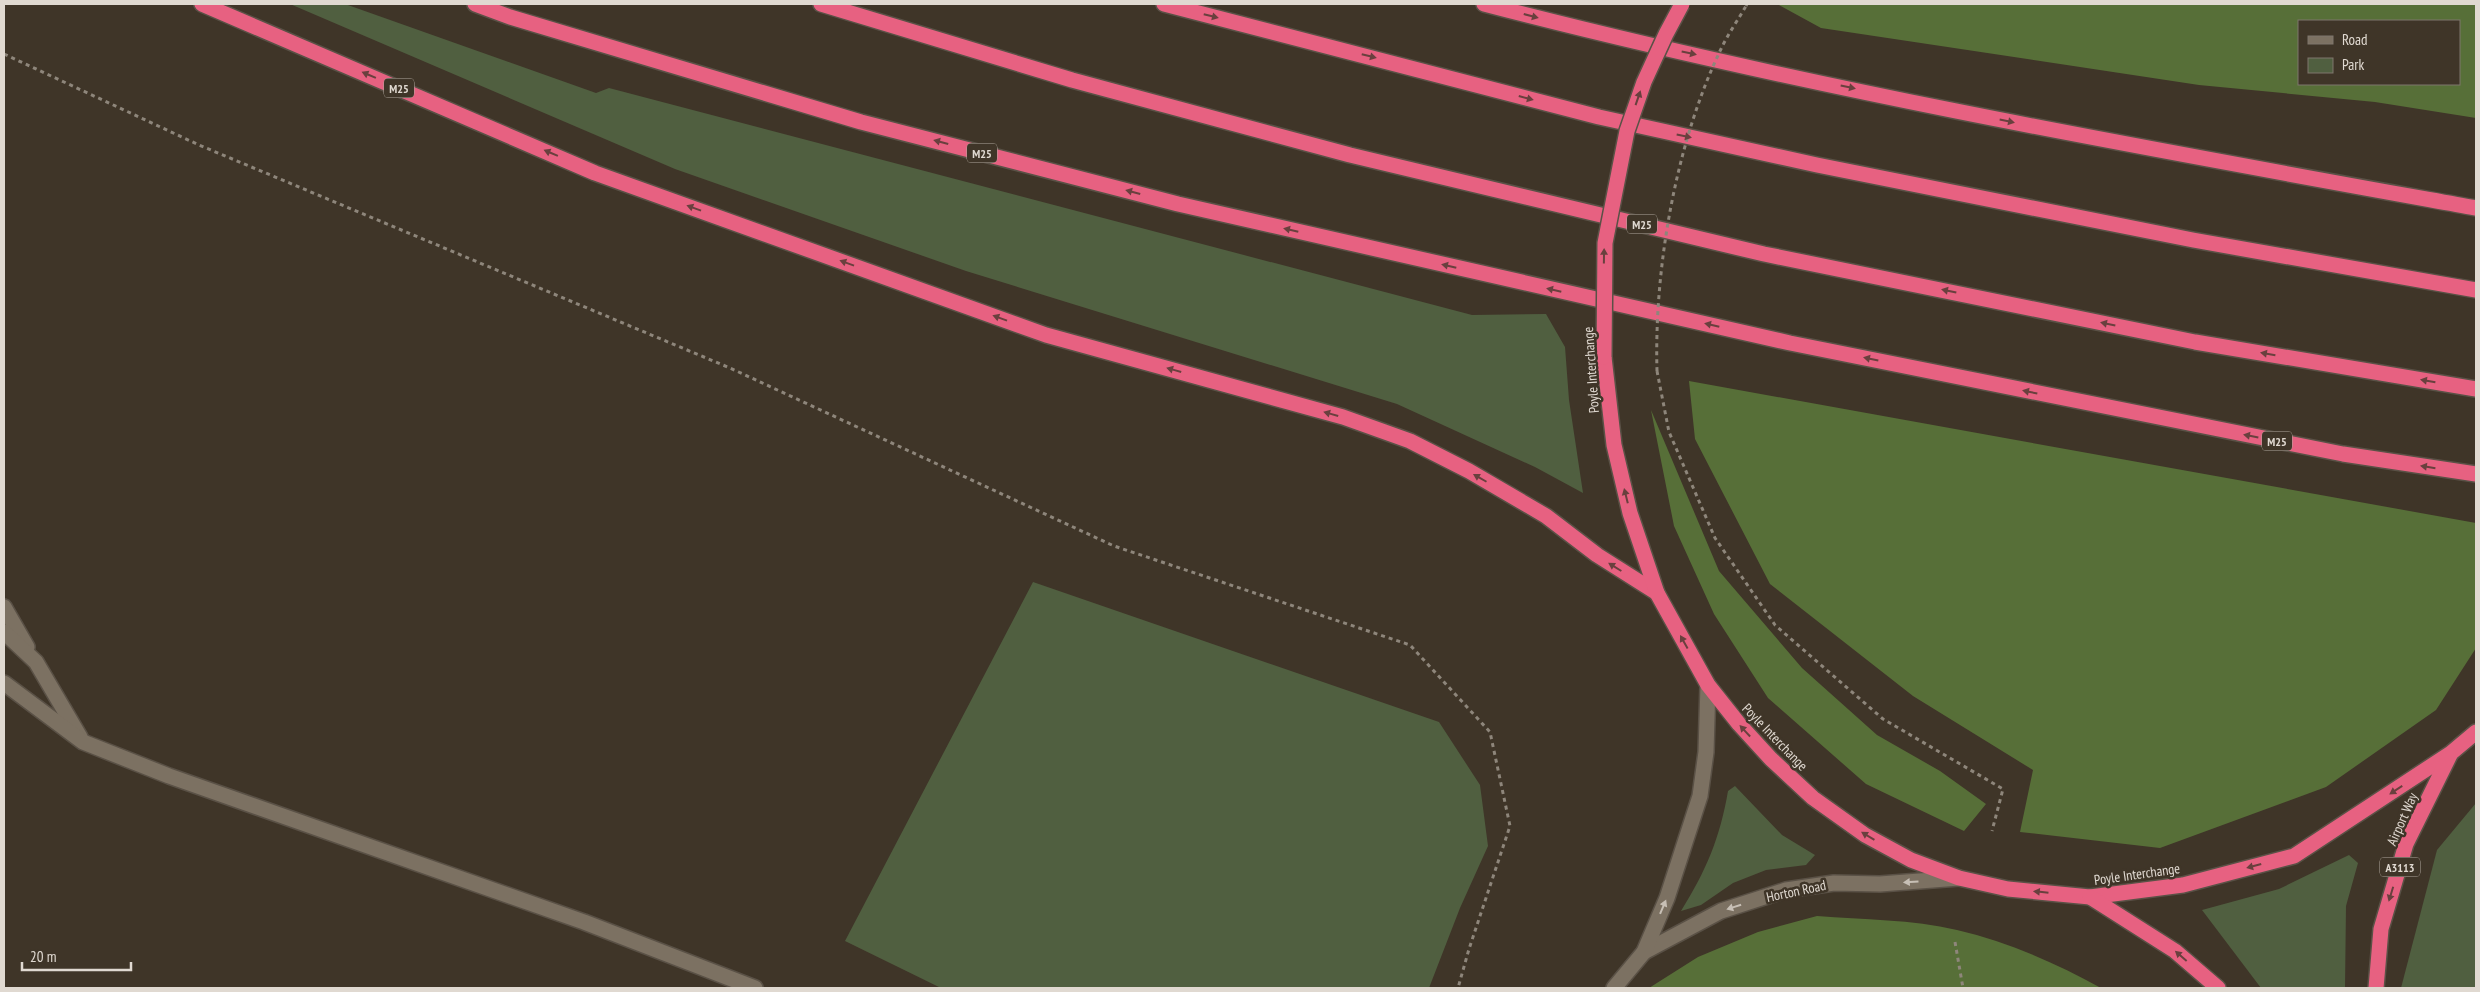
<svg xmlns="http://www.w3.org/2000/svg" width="2480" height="992" viewBox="0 0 2480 992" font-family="'PT Sans Narrow',sans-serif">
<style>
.green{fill:#505f40}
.forest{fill:#576f38;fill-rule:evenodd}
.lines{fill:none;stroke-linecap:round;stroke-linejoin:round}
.lane-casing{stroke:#5a5146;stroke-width:18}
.secondary-casing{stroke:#5a5146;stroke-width:18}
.highway-casing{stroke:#5a5146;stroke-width:18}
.path{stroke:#8e867b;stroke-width:3;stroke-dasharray:4 4;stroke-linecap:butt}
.lane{stroke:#7c7162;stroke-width:15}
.secondary{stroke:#7c7162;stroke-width:15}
.highway{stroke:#e76181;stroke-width:15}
.highway-bridge-casing{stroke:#5a5146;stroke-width:18;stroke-linecap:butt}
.path-bridge{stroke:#8e867b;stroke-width:3;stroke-dasharray:4 4;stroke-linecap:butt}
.highway-bridge{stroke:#e76181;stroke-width:15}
.oneway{fill:#69403e}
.oneway2{fill:#c7bfb5}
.labels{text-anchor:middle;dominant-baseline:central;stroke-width:5;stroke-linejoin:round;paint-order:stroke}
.shield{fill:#3f3528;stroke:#b0a89e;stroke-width:1}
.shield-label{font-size:12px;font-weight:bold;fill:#e0d9d1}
.street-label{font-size:14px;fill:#e0d9d1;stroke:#3f3528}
</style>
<rect width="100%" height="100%" fill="#3f3528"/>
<g class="green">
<polygon points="290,4 345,4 596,93 609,88 1472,315 1546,314 1565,347 1569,400 1583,493 1535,467 1397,404 966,271 675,169"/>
<polygon points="1033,582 1439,722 1480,785 1488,846 1460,908 1429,988 941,988 845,941"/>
<path d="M1735,786L1782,835L1815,855L1806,865L1766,870L1733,883L1701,905L1681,911C1706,871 1720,838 1728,791Z"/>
<polygon points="2476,803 2476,988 2401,988 2437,850"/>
<polygon points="2349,855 2358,863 2346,906 2345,988 2261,988 2202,910 2279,889"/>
</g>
<g class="forest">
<path d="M1777,4H2476V118L2375,102L2199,85L1821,28ZM2299,21H2459V84H2299Z"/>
<polygon points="1689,381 2476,523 2476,648 2436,710 2326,787 2160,848 2020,832 2033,770 1913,696 1770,584 1695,439"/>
<polygon points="1651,410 1719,571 1802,668 1877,735 1940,771 1986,804 1964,831 1866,784 1768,698 1714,614 1674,526"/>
<path d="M1817,916C1863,920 1912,919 1957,930C2008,942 2056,963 2101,988H1649L1698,957L1758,932Z"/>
</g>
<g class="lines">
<g class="lane-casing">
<g id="lane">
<polyline points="4,607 27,647"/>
<polyline points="4,632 36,662 80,737"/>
<polyline points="4,683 83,742 169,776 584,922 755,988"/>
</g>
</g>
<g class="secondary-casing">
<g id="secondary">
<polyline points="1644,952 1721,911 1786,890 1834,883 1880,884 1959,878"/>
<polyline points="1614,988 1644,952 1667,898 1700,796 1706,752 1708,685"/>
</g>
</g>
<g class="highway-casing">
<g id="highway">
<polyline points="202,4 595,173 1046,335 1343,417 1410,441 1469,471 1546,516 1597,555 1657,593"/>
<polyline points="475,4 510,17 861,122 1178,204 1790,343 2343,454 2476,474"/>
<polyline points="821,4 1072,80 1350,155 1764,254 2195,342 2476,389"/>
<polyline points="1164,4 1599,117 1817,165 2193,240 2476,290"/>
<path d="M1484,4C1810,89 2144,148 2476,208"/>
<polyline points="1604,357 1614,445 1630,513 1657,593 1708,685 1739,724 1771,759 1813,798 1865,835 1911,860 1959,878 2008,889 2090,897 2183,885 2294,856 2451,753 2476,732"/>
<polyline points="2090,897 2175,951 2218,988"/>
<polyline points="2376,988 2381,929 2406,844 2450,755"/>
</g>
</g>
<g class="path">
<polyline points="1746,6 1747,4"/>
<polyline points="4,54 199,145 730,368 1114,546 1410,645 1490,732 1510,826 1469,949 1458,988"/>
<polyline points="1657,371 1669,432 1715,538 1775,625 1883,719 2003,789 1992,831"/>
<polyline points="1955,942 1963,988"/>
</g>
<use href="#lane" class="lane"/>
<use href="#secondary" class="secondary"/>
<use href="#highway" class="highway"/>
<g class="highway-bridge-casing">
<polyline id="highway-bridge" points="1604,357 1605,243 1627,131 1644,82 1666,34 1682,4"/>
</g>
<path class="path-bridge" d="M1657,371C1654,268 1676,142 1721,49C1728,34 1738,20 1746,6"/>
<use href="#highway-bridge" class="highway-bridge"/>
</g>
<defs><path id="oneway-solid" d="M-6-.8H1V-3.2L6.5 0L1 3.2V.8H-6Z" transform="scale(1.25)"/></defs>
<g class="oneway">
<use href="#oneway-solid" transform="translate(1211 16) rotate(14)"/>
<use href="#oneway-solid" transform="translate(1531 16) rotate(15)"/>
<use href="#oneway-solid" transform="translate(1689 53) rotate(12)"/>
<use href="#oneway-solid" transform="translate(1369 56) rotate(14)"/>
<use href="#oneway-solid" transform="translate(369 75) rotate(-157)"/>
<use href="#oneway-solid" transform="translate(1848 87) rotate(12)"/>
<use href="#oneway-solid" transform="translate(1526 98) rotate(15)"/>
<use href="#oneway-solid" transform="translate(1638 98) rotate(-71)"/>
<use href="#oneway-solid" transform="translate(2007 121) rotate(12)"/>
<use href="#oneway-solid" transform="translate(1684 136) rotate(12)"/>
<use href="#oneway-solid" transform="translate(941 142) rotate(-165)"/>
<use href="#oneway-solid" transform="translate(551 153) rotate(-157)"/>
<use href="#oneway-solid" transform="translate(1133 192) rotate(-165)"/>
<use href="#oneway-solid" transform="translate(694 208) rotate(-160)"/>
<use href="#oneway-solid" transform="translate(1291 230) rotate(-167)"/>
<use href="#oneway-solid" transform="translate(1604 256) rotate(-89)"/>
<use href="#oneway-solid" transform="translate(847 263) rotate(-160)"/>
<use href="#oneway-solid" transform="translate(1449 266) rotate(-167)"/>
<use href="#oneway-solid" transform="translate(1554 290) rotate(-167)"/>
<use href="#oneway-solid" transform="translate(1949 291) rotate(-168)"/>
<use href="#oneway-solid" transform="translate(1000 318) rotate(-160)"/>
<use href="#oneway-solid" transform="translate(2108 324) rotate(-168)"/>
<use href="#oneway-solid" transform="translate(1712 325) rotate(-167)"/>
<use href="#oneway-solid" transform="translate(2268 354) rotate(-170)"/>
<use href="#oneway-solid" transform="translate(1871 359) rotate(-168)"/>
<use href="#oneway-solid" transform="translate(1174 370) rotate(-164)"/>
<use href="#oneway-solid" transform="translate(2428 381) rotate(-170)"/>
<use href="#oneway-solid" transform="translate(2030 392) rotate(-168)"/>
<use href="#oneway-solid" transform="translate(1331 414) rotate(-164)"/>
<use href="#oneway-solid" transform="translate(2251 436) rotate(-169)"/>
<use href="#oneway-solid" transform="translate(2428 467) rotate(-171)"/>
<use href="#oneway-solid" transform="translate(1480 478) rotate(-150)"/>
<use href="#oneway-solid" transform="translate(1626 496) rotate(-104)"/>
<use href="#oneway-solid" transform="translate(1615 567) rotate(-148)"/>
<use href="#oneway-solid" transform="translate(1684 642) rotate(-119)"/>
<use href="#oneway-solid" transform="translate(1745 731) rotate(-133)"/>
<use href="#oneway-solid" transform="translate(2396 790) rotate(147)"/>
<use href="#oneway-solid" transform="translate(1868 836) rotate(-149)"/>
<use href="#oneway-solid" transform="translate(2254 866) rotate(165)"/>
<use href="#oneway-solid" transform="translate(2041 892) rotate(-174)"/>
<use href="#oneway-solid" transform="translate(2391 894) rotate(107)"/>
<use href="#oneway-solid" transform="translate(2181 956) rotate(-139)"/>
</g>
<g class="oneway2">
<use href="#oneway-solid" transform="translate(1911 882) rotate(176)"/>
<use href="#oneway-solid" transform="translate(1663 907) rotate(-67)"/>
<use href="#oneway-solid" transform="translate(1734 907) rotate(162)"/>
</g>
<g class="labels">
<g class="shield">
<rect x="384" y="78.5" width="30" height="19" rx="4"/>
<rect x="967" y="143.5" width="30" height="19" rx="4"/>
<rect x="1627" y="214.5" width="30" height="19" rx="4"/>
<rect x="2262" y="431.5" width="30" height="19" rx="4"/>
<rect x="2380" y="857.5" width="40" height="19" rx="4"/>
</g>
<g class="shield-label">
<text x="399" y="88">M25</text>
<text x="982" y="153">M25</text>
<text x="1642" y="224">M25</text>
<text x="2277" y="441">M25</text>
<text x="2400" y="867">A3113</text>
</g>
<g class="street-label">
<text transform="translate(1591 370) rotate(-94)">Poyle Interchange</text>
<text transform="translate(1775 737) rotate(46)">Poyle Interchange</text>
<text transform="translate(2402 819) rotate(-66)">Airport Way</text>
<text transform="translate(2137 874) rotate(-8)">Poyle Interchange</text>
<text transform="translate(1796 891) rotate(-12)">Horton Road</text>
</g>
</g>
<rect width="2480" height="992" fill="none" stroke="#e0d9d1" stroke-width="10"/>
<rect x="2298" y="20" width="162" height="65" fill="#3f3528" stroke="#7f776c"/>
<rect x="2308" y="36" width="25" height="8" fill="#7c7162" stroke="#7f776c"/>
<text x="2342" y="45" font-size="15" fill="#e0d9d1">Road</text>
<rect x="2308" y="58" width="25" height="15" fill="#505f40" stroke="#7f776c"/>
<text x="2342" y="70" font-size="15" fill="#e0d9d1">Park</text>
<path d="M22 962v8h109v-8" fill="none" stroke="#e0d9d1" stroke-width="2.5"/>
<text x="30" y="962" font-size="15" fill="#e0d9d1" stroke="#3f3528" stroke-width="4" paint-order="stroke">20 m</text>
</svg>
